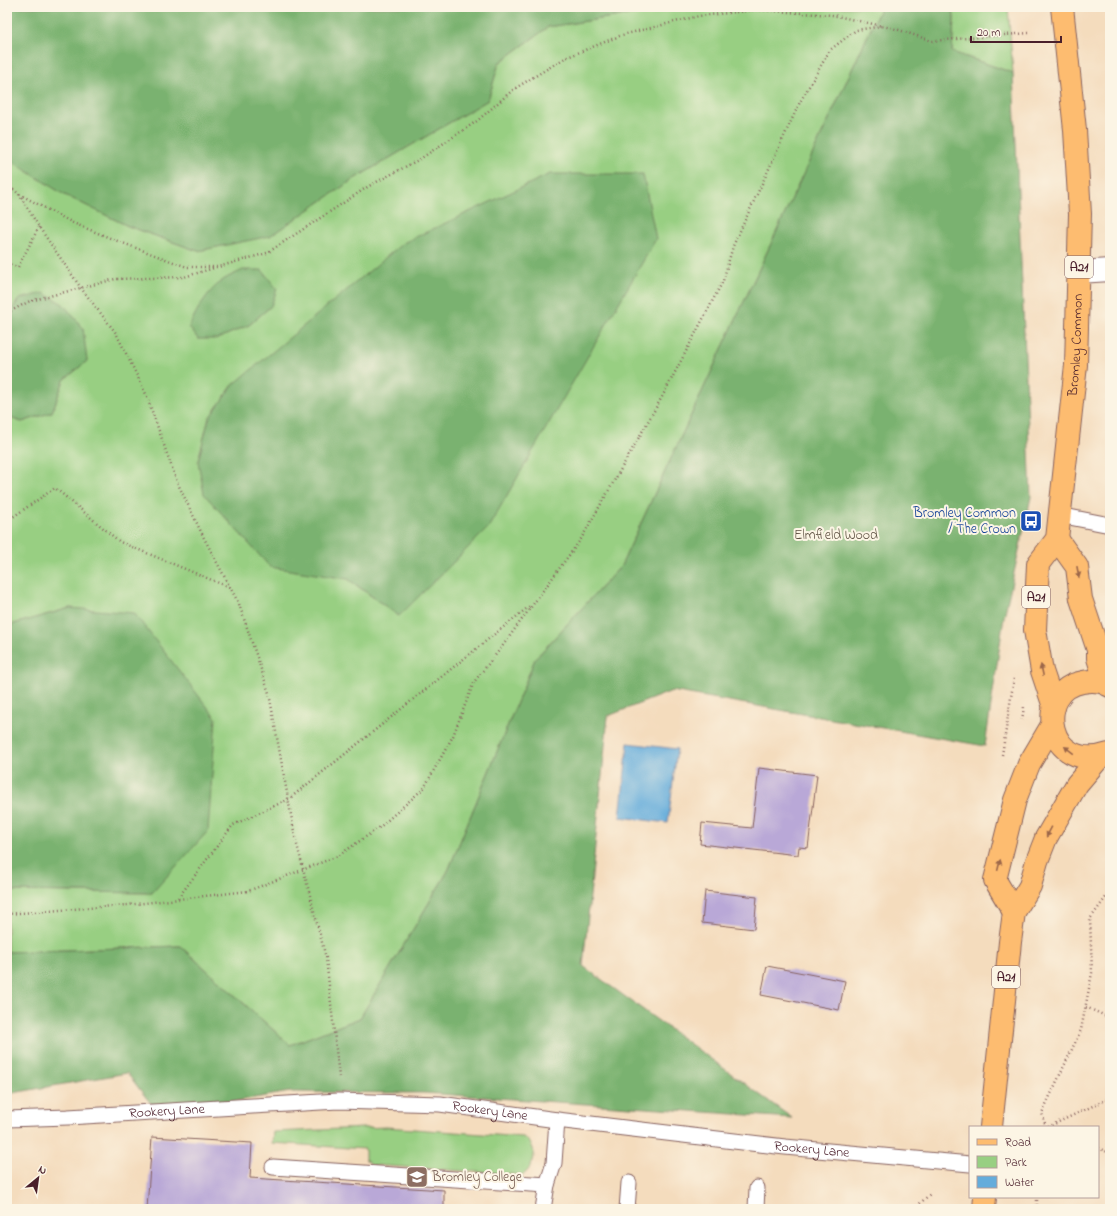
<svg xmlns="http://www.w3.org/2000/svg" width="1117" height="1216" viewBox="0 0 1117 1216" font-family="'Indie Flower',sans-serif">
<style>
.green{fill:#98cf82;stroke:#717756;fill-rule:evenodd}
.forest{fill:#7ab270;stroke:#62684e}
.water{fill:#64acdb;stroke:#576683}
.building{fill:#b9a8d7}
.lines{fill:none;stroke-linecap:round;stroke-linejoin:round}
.lane-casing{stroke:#86615e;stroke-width:17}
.street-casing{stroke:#86615e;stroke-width:24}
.primary-casing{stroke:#86615e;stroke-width:24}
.path{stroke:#86615e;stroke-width:2.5;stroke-dasharray:1 3;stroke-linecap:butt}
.lane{stroke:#fff;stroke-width:15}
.street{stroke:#fff;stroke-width:22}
.primary{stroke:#fdbc70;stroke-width:22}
.oneway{fill:#9b664a}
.labels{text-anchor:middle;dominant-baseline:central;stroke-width:4;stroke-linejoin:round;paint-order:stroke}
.shield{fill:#fcf5e5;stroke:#7f5f63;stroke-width:1}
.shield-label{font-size:13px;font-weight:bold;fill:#4a1f2b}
.street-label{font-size:14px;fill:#4a1f2b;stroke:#fcf5e5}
.transit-label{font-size:14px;fill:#164399;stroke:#fcf5e5;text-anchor:end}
.park-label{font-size:14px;fill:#615445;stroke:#fcf5e5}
.education-label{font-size:14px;fill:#785e54;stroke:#fcf5e5;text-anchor:start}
</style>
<rect width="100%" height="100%" fill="#fcf5e5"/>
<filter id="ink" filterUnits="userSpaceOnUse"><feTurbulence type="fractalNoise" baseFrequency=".025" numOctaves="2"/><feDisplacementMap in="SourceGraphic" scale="8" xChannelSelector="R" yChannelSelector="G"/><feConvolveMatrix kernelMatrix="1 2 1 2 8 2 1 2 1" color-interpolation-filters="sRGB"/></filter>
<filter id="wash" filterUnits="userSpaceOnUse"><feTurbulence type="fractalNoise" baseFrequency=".012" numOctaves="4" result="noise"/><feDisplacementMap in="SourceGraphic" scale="16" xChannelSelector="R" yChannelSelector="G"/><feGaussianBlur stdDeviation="0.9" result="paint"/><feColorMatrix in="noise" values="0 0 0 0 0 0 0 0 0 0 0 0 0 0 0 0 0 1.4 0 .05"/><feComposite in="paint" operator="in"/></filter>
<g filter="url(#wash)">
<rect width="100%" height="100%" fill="#f4dcbd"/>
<g class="green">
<path d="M678,7H881L621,566L535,659L448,871L360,1018L290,1045L180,946L7,952V891L152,893L70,608L7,626V417L22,422L52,412L64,380L87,361L19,299L7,317V158L63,194L128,226L198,251L271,235L354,179L488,100L499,63L548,27ZM271,306L249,325L217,339ZM233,385L399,616L348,579L198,461L209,418Z"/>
<polygon points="953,7 1008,7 1013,73 952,52 954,19"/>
<path d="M386,1127L523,1137C539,1146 536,1165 523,1175L372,1165L365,1159V1149L272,1143L273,1132Z"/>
</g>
<g class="forest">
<polygon points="7,7 678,7 548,27 499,63 488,100 354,179 270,236 198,251 128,226 63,194 7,158"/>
<polygon points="881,7 953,7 954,19 952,52 1013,73 1031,497 1004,617 985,746 672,691 608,716 583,966 792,1118 424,1093 290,1092 159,1114 127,1073 7,1094 7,952 180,946 290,1045 360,1018 448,871 535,659 621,566"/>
<polygon points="550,174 643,174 656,239 488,528 399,616 348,579 270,567 204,494 198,461 209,418 233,385 403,243"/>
<path d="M243,270H262L277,289L271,306L249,325L217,339H198L189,327C197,309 207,292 223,280C229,276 237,273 243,270Z"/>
<polygon points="44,293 63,304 83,328 87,361 64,380 52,412 22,422 7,417 7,317 19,299"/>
<polygon points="70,608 134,613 216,718 208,831 152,893 7,891 7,626"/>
</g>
<polygon class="water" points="628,743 677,749 668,823 620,817"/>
<g id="blocks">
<g class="building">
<polygon points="759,768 817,775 808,848 799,847 798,855 700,844 702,823 752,828"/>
<polygon points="705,891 757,897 754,929 702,923"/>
<polygon points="767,966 845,981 839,1010 761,995"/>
<polygon points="152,1137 252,1143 250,1178 444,1190 444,1209 147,1209"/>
</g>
</g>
</g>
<g filter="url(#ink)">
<use href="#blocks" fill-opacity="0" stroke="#86615e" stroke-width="1"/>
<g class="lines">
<g class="lane-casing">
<g id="lane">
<polyline points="1059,515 1110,525"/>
<path id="s1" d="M7,1119L68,1117L338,1101L440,1104L557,1120L785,1147L970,1164"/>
<polyline points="273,1167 547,1185"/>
<polyline points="543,1209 547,1185 554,1163 557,1120"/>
<polyline points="627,1209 629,1183"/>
<polyline points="756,1209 757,1188"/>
</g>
</g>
<g class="street-casing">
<polyline id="street" points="1079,272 1110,270"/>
</g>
<g class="primary-casing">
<g id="primary">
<polyline points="1057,539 1077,567 1081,599 1098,650 1098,658 1106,684"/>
<path id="s2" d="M1054,707L1042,671L1035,630L1038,564L1057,539L1076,365L1080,214L1075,130L1062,7"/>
<path d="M1109,754C1046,775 1033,690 1083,682C1093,680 1102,681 1110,686"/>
<polyline points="1014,912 995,880 1015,800 1029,764 1052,725"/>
<polyline points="991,1127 1010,942 1014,912 1030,886 1037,861 1046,838 1077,784 1099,758"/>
<polyline points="984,1209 985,1197"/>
</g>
</g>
<g class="path">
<polyline points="7,184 19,194 73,223 120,242 187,267 218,267 267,253 369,186 420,159 477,121 514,89 565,58 622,35 699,16 757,10 832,15 896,29 932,41 1029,33"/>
<polyline points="19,194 39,227 81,288 116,333 146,394 177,482 205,540 239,604 269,693 295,837 326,958 339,1077"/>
<polyline points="7,265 8,264 18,267 39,227"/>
<polyline points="7,313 30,301 115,279 184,277 214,268"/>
<polyline points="7,521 55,488 120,542 231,588"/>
<polyline points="1022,720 1024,707"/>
<polyline points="1002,755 1014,678"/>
<polyline points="178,898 233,825 289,799 531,605"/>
<polyline points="7,914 127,905 248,891 338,856 380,827 424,788 453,736 474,682 501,648 581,539 662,397 723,281 733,246 800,102 830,50 856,30 883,26"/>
<polyline points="1086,1007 1110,1018"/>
<polyline points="1046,1127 1042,1113 1081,1030 1092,973 1090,919 1110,892"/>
<polyline points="1048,1127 1110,1098"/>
<polyline points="1098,1148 1110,1153"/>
<polyline points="914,1209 930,1194"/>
<polyline points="1037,1209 1037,1197"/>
</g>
<use href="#lane" class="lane"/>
<use href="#street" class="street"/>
<use href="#primary" class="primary"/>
</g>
<defs><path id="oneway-solid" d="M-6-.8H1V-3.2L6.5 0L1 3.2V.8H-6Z"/></defs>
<g class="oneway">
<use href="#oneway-solid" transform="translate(1078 572) rotate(79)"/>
<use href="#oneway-solid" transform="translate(1042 670) rotate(-102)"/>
<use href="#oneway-solid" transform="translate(1069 750) rotate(-143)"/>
<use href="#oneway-solid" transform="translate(1049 832) rotate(118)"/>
<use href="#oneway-solid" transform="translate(999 865) rotate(-76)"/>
</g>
</g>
<defs>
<g id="bus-square" transform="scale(1.15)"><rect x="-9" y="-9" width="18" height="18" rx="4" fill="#1a4fb4" stroke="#fcf5e5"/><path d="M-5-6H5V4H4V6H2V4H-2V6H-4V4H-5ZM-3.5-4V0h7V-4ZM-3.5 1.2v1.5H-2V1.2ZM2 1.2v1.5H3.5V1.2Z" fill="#fff"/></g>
<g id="university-square" transform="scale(1.15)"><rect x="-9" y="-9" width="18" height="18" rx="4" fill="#8d6e63" stroke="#fcf5e5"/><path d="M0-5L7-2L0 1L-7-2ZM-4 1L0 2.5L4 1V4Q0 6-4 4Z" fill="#fff"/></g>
</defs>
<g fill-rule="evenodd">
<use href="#bus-square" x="1031" y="521"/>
<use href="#university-square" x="417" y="1177"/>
</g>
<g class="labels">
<g class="shield">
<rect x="1065" y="256" width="28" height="22" rx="3"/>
<rect x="1022" y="586" width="28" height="22" rx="3"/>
<rect x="992" y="966" width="28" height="22" rx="3"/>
</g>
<g class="shield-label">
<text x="1079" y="267">A21</text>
<text x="1036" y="597">A21</text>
<text x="1006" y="977">A21</text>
</g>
<g class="street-label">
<text stroke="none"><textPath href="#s2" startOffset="372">Bromley Common</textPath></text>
<text stroke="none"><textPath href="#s1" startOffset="160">Rookery Lane</textPath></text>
<text stroke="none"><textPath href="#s1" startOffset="484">Rookery Lane</textPath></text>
<text stroke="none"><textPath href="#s1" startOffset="808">Rookery Lane</textPath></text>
</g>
<g class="transit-label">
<text x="1016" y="513">Bromley Common<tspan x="1016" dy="16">/ The Crown</tspan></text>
</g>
<g class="park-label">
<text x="836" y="535">Elmfield Wood</text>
</g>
<g class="education-label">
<text x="432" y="1177">Bromley College</text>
</g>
</g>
<rect width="1117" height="1216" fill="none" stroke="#fcf5e5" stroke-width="24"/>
<rect x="969" y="1126" width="130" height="72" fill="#fcf5e5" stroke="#b59f9b"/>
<rect x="977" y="1139" width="20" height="6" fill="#fdbc70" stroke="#b59f9b"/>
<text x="1005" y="1146" font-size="12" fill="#4a1f2b">Road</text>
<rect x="977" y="1156" width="20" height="12" fill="#98cf82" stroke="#b59f9b"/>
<text x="1005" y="1166" font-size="12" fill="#4a1f2b">Park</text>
<rect x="977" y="1176" width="20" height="12" fill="#64acdb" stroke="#b59f9b"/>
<text x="1005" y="1186" font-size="12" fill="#4a1f2b">Water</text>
<g transform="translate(38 1178) rotate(29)" stroke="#fcf5e5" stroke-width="3" paint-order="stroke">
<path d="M0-3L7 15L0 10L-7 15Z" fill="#4a1f2b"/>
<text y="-6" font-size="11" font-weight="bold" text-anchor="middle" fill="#4a1f2b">N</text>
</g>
<path d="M971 36v6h90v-6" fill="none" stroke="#4a1f2b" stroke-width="2"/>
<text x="977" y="36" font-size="12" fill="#4a1f2b" stroke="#fcf5e5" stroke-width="3" paint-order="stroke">20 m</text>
</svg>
